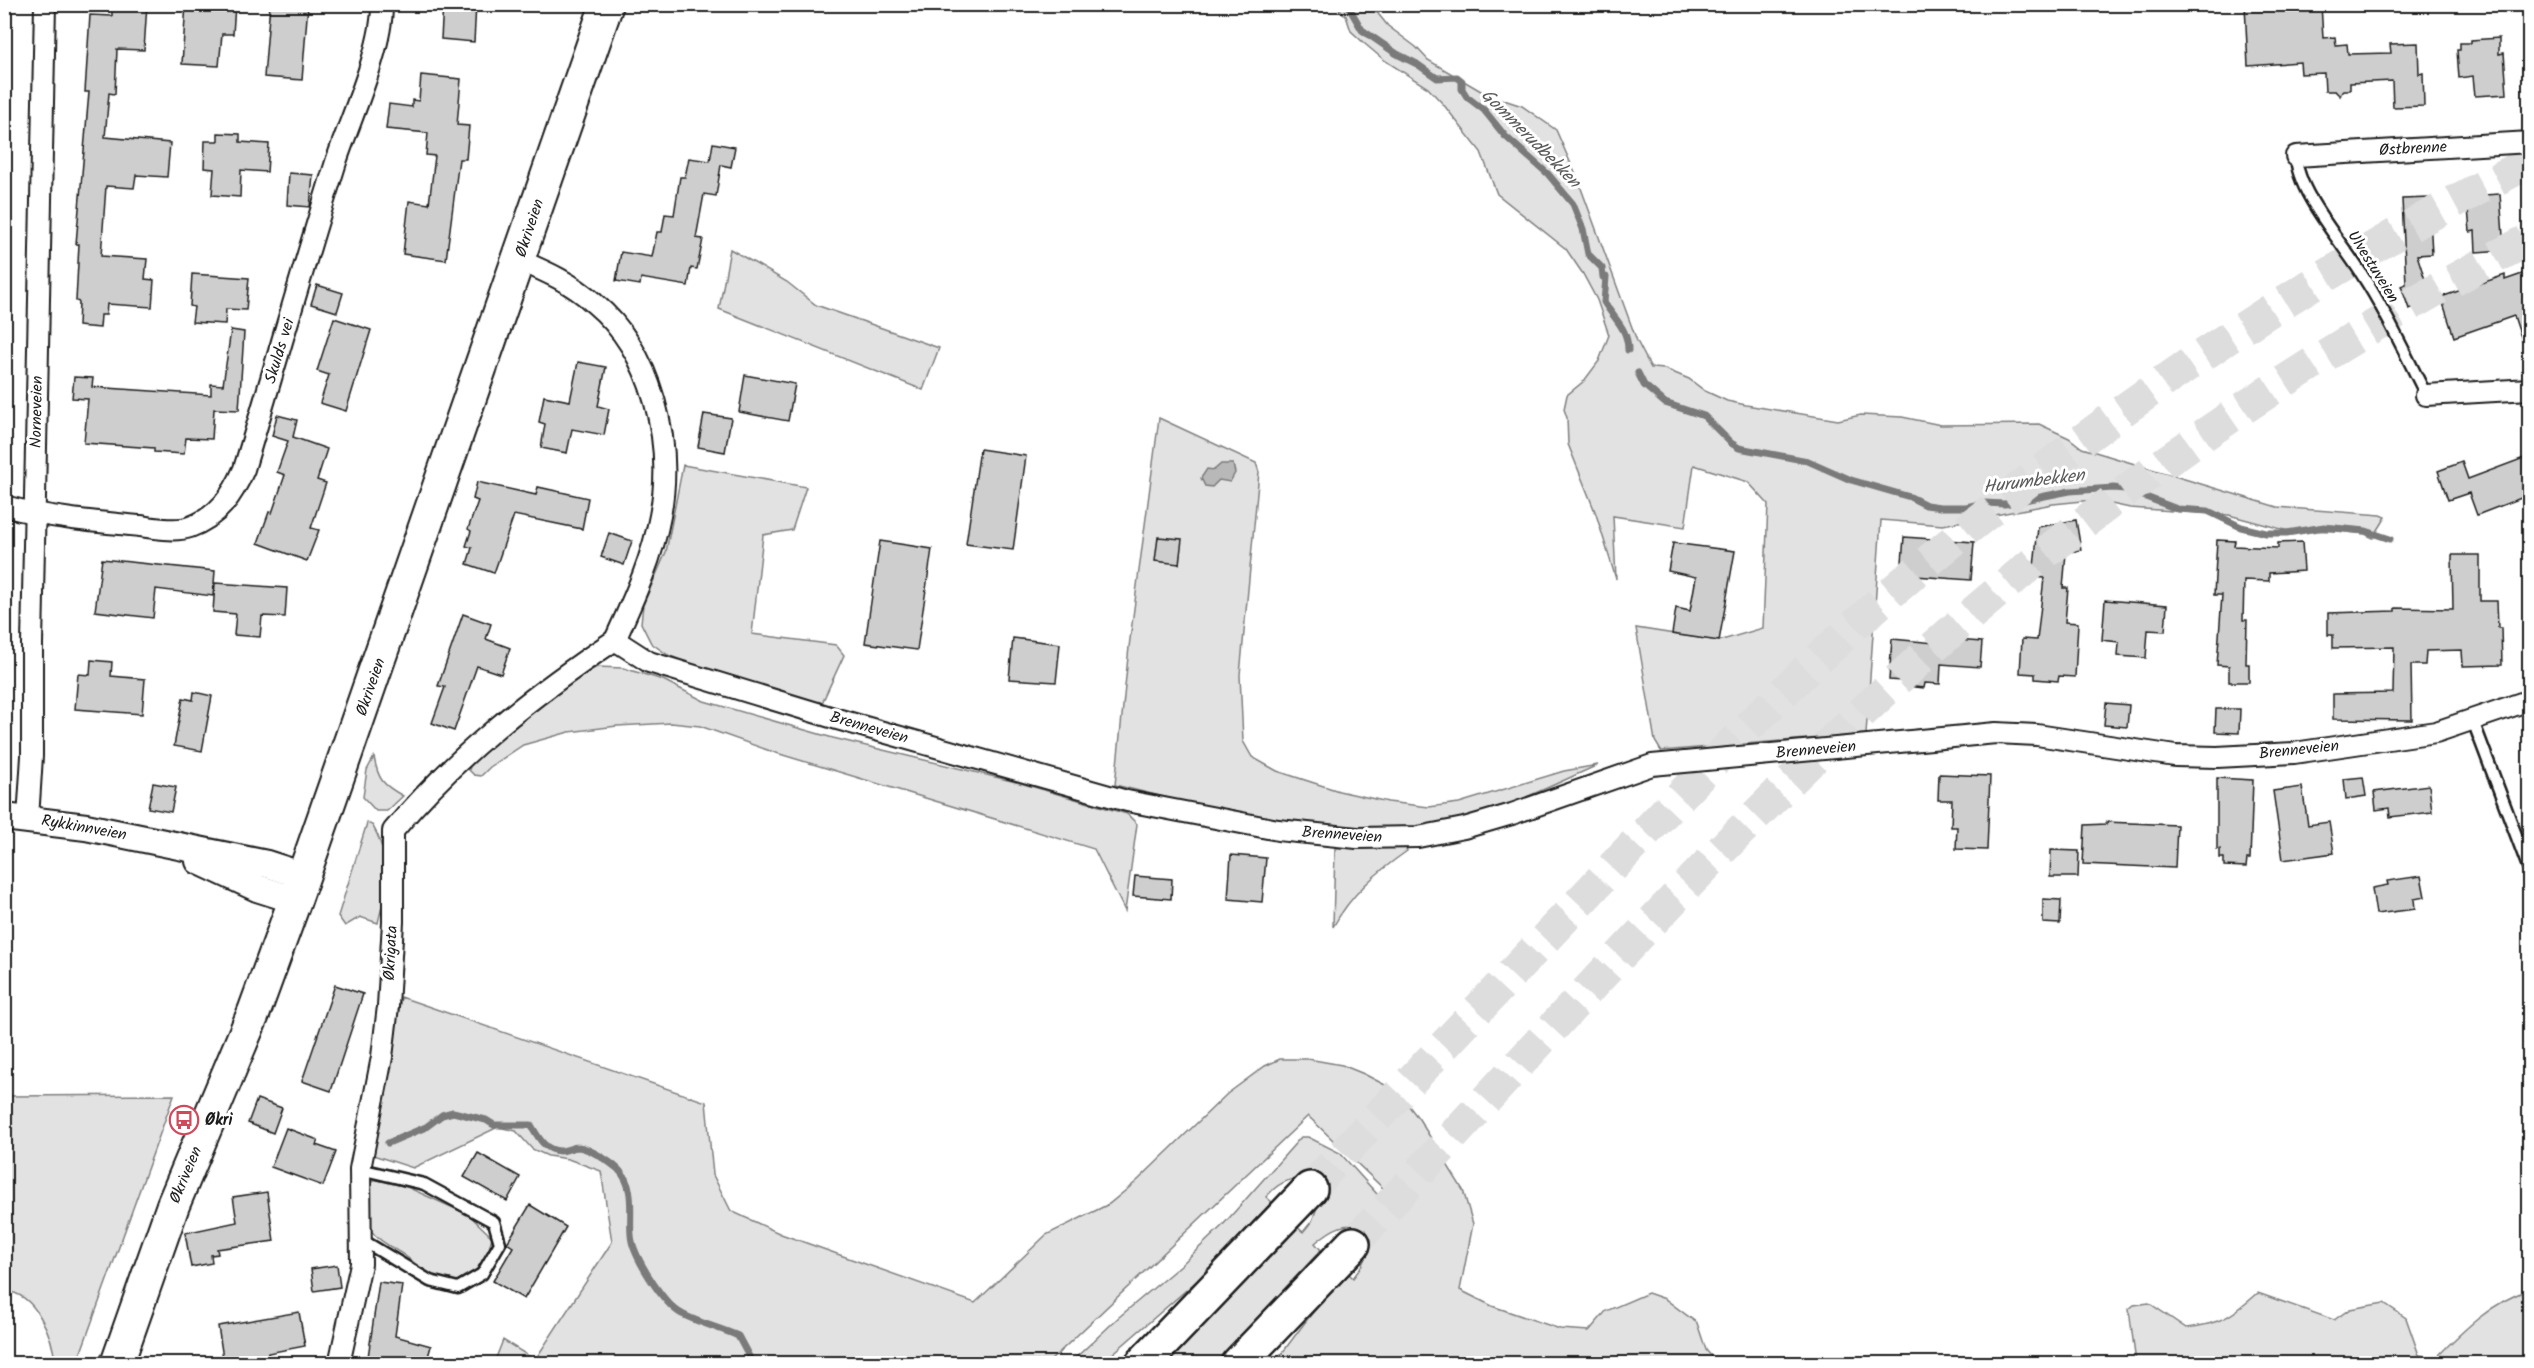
<svg xmlns="http://www.w3.org/2000/svg" width="2534" height="1368" viewBox="0 0 2534 1368" font-family="Kalam,sans-serif">
<style>
.green{fill:#e2e2e2;stroke:#7f7f7f;stroke-width:1.5}
.water{fill:#b8b8b8;stroke:#7a7a7a;stroke-width:1.5}
.lines{fill:none;stroke-linecap:round;stroke-linejoin:round}
.stream{stroke:#7a7a7a;stroke-width:7}
.building{fill:#cecece;stroke:#1c1c1c;stroke-width:1.5}
.motorway-tunnel{stroke:#ddd;stroke-width:33;stroke-dasharray:33 16;stroke-linecap:butt}
.service-casing{stroke:#1c1c1c;stroke-width:15}
.minor-casing{stroke:#1c1c1c;stroke-width:24}
.tertiary-casing{stroke:#1c1c1c;stroke-width:30}
.primary-casing{stroke:#1c1c1c;stroke-width:36}
.motorway-casing{stroke:#1c1c1c;stroke-width:38}
.service{stroke:#fff;stroke-width:10}
.minor{stroke:#fff;stroke-width:20}
.tertiary{stroke:#fff;stroke-width:26}
.primary{stroke:#fff;stroke-width:32}
.motorway{stroke:#fff;stroke-width:33}
.labels{text-anchor:middle;dominant-baseline:central;stroke-width:6;stroke-linejoin:round;paint-order:stroke}
.street-label{font-size:16px;fill:#1c1c1c;stroke:#fff}
.poi-label{font-size:16px;font-weight:bold;fill:#1c1c1c;stroke:#fff;text-anchor:start}
.water-label{font-size:18px;font-style:italic;fill:#5a5a5a;stroke:#fff}
</style>
<rect width="100%" height="100%" fill="#fff"/>
<filter id="ink" filterUnits="userSpaceOnUse"><feTurbulence type="fractalNoise" baseFrequency=".0167" numOctaves="2"/><feDisplacementMap in="SourceGraphic" scale="12" xChannelSelector="R" yChannelSelector="G"/><feConvolveMatrix kernelMatrix="1 2 1 2 8 2 1 2 1" color-interpolation-filters="sRGB"/></filter>
<g filter="url(#ink)">
<g class="green">
<polygon points="1335,5 1371,5 1388,26 1416,47 1428,60 1486,94 1522,106 1556,130 1578,180 1637,341 1651,368 1665,369 1689,379 1705,391 1727,401 1746,405 1838,420 1861,415 1902,417 1941,425 2039,424 2069,438 2082,448 2277,507 2381,515 2386,517 2373,538 2365,534 2337,531 2285,530 2229,515 2130,508 2093,500 2053,504 1943,525 1881,520 1866,734 1661,751 1655,741 1636,628 1719,641 1763,628 1768,504 1748,482 1694,465 1685,527 1613,516 1616,579 1596,514 1568,444 1567,418 1564,409 1567,395 1584,381 1599,361 1609,335 1597,300 1583,274 1566,249 1497,194 1481,152 1443,104 1428,88 1384,60 1365,44 1351,31 1346,16"/>
<polygon points="730,249 787,282 816,305 939,348 923,390 719,309"/>
<path d="M1159,418L1256,463L1259,472L1240,675L1243,741L1252,757L1277,771L1339,791L1388,802L1429,807L1459,803L1564,771L1598,765C1564,780 1531,796 1497,809C1486,813 1474,819 1463,821C1351,845 1225,812 1115,785L1129,647Z"/>
<polygon points="683,465 806,487 792,530 763,535 752,634 836,645 844,655 821,705 713,673 668,655 651,643 641,623 643,605 666,552"/>
<path d="M597,667L623,668L663,680L704,701L833,738L1020,783L1127,814L1137,824L1125,911L1094,849L773,752L700,726L671,723L617,726L569,732L523,745L490,767L481,776L474,775L469,770L471,762C511,727 550,690 597,667Z"/>
<path d="M374,757C378,780 383,785 403,796L387,811H376L363,797L367,770Z"/>
<path d="M367,823L372,825C390,852 386,893 378,923L360,917L345,926L338,916Z"/>
<path d="M1405,845L1407,851C1377,872 1351,894 1333,927L1335,848Z"/>
<path d="M401,997L706,1102L713,1175L731,1211L781,1234L975,1303L1046,1235L1109,1204L1137,1181L1227,1094L1265,1066L1280,1059H1308L1342,1065L1364,1074L1385,1085L1405,1101L1419,1119L1463,1190L1473,1224L1460,1290L1492,1306L1560,1329L1589,1331L1606,1311L1648,1293L1665,1299L1697,1323L1706,1350L1717,1363H1275C1298,1331 1320,1301 1348,1273L1353,1278C1364,1265 1370,1251 1366,1234C1351,1215 1329,1231 1315,1243L1321,1250L1215,1363H1164L1296,1226L1303,1232L1312,1221L1319,1202L1305,1178C1288,1178 1277,1184 1266,1197L1272,1202L1207,1272L1102,1363H1070L1119,1317L1181,1265L1222,1226L1301,1137H1308L1340,1153L1377,1194L1391,1196L1308,1116L1048,1363H494L503,1340L535,1360L612,1242L601,1171L568,1159L548,1156L532,1149L516,1131L498,1127L413,1168L373,1155Z"/>
<path d="M174,1095L77,1363H55C53,1337 36,1293 5,1291V1096Z"/>
<path d="M375,1179L407,1187L469,1215L492,1237C487,1264 466,1293 435,1277C424,1272 414,1262 404,1255C395,1249 380,1242 373,1233C365,1221 367,1201 366,1187Z"/>
<path d="M2529,1290V1364L2136,1363L2129,1309L2134,1305L2149,1303L2186,1328C2221,1324 2232,1316 2258,1293L2334,1320L2350,1309L2384,1303L2406,1318L2419,1355L2436,1358C2462,1331 2493,1301 2529,1290Z"/>
</g>
<polygon class="water" points="1221,464 1233,464 1235,473 1230,482 1219,480 1212,487 1205,486 1201,478 1207,469 1214,470"/>
<g class="lines">
<g class="stream">
<path d="M1347,4L1362,30L1397,54L1417,64L1437,78L1457,77L1462,81V89L1467,97L1484,110L1505,136L1548,174L1573,204L1583,229L1588,254L1602,268L1603,277H1606L1604,302C1614,319 1628,328 1628,350"/>
<polyline points="1638,373 1644,385 1665,403 1704,416 1731,443 1739,448 1808,461 1851,480 1910,497 1926,505 1940,507 1966,507 1984,503 2005,504 2070,491 2113,488 2125,489 2177,509 2208,511 2241,527 2266,533 2287,533 2324,527 2366,531 2390,539"/>
<path d="M388,1143L426,1127L442,1115L453,1112L486,1120L494,1125H531C538,1137 544,1150 560,1151C566,1151 572,1147 578,1147C589,1148 609,1161 618,1169C636,1187 629,1212 631,1235C632,1255 664,1305 682,1314C699,1323 720,1328 738,1336L753,1364"/>
</g>
</g>
<g class="building">
<polygon points="112,4 147,4 144,50 117,49 115,94 109,93 105,137 170,143 167,177 136,175 134,188 106,186 101,256 147,259 145,279 154,280 152,307 107,304 106,315 101,315 100,328 78,326 79,302 76,301 79,244 76,244 89,92 85,92 90,15 112,16"/>
<polygon points="186,4 235,5 233,34 222,34 219,66 182,64"/>
<polygon points="270,4 308,4 302,80 264,77"/>
<polygon points="443,4 476,4 474,42 441,39"/>
<polygon points="2321,4 2323,38 2335,37 2336,45 2347,44 2348,54 2391,53 2390,44 2418,43 2419,74 2423,73 2424,106 2393,107 2392,81 2350,83 2350,90 2343,90 2340,96 2335,91 2325,91 2324,73 2301,74 2300,62 2248,66 2245,5"/>
<polygon points="2499,38 2499,54 2504,53 2507,94 2475,96 2473,76 2459,78 2457,50 2460,50 2460,43 2471,43 2471,40"/>
<polygon points="421,75 461,79 457,125 469,126 466,159 459,159 446,260 403,254 409,201 429,204 435,156 426,155 428,133 386,129 389,104 412,107 412,100 419,101"/>
<polygon points="218,133 240,134 240,142 269,144 267,172 241,170 240,197 212,195 214,169 204,168 205,141 218,141"/>
<polygon points="713,143 735,147 731,167 721,165 716,196 704,194 696,238 703,239 697,269 691,268 688,286 641,278 640,285 616,281 621,252 652,257 657,232 662,232 665,214 674,215 680,177 685,177 689,158 710,161"/>
<polygon points="289,173 313,175 310,207 287,205"/>
<polygon points="2500,194 2504,250 2476,252 2475,231 2470,232 2467,196"/>
<polygon points="2429,198 2432,254 2417,255 2432,301 2409,309 2401,286 2406,284 2402,199"/>
<polygon points="2525,273 2529,284 2529,351 2526,352 2514,316 2454,337 2441,297 2505,275 2505,280"/>
<polygon points="192,274 249,278 246,310 226,309 225,324 192,322 194,307 190,306"/>
<polygon points="317,285 343,293 337,312 311,304"/>
<polygon points="334,318 371,330 346,411 320,403 329,375 317,371"/>
<polygon points="231,330 244,332 239,410 214,409 212,439 186,438 184,454 154,452 154,448 84,443 88,399 72,398 74,377 93,378 92,387 211,395 211,384 223,385"/>
<polygon points="578,362 606,367 598,406 609,409 604,435 572,429 567,453 541,448 545,424 539,422 544,396 570,401"/>
<polygon points="745,375 795,384 788,421 739,412"/>
<polygon points="704,414 731,418 725,452 698,447"/>
<polygon points="277,415 297,420 293,437 327,449 317,480 326,483 311,528 319,530 307,561 258,543 269,512 272,513 285,475 277,472 288,441 272,436"/>
<polygon points="980,449 1026,456 1013,550 966,544"/>
<polygon points="2529,456 2529,495 2477,515 2469,493 2448,500 2438,471 2462,462 2468,479"/>
<polygon points="477,482 536,495 538,487 588,498 582,529 514,515 494,573 467,564 472,548 466,546 471,531 468,529 478,501 473,499"/>
<polygon points="2076,520 2081,550 2066,553 2063,588 2068,588 2065,622 2078,623 2075,677 2059,676 2058,681 2035,679 2035,674 2020,673 2022,639 2037,640 2044,578 2033,577 2038,527"/>
<polygon points="609,533 632,541 624,565 601,557"/>
<polygon points="1158,537 1182,539 1179,564 1155,561"/>
<polygon points="1904,537 1974,542 1971,580 1901,575"/>
<polygon points="2217,540 2235,541 2234,546 2278,548 2278,543 2302,542 2304,571 2269,573 2269,581 2244,580 2243,620 2247,620 2246,664 2249,664 2249,682 2229,682 2229,666 2217,665 2222,595 2214,595"/>
<polygon points="880,541 932,549 917,650 865,643"/>
<polygon points="1673,543 1735,551 1719,641 1672,634 1676,608 1690,611 1696,577 1668,571"/>
<polygon points="2452,555 2480,555 2480,601 2497,601 2498,628 2501,628 2502,665 2463,666 2462,650 2426,651 2425,665 2411,665 2412,720 2333,719 2333,694 2393,693 2394,647 2333,648 2333,635 2328,635 2328,613 2395,611 2395,608 2453,609"/>
<polygon points="102,559 215,571 213,596 156,589 153,618 95,611"/>
<polygon points="215,583 287,588 285,617 262,616 260,637 234,635 236,614 213,612"/>
<polygon points="2105,600 2167,605 2165,631 2148,630 2146,658 2118,656 2119,642 2102,640"/>
<polygon points="463,614 491,624 486,639 510,648 501,674 477,666 454,731 432,723 445,687 438,686"/>
<polygon points="1013,638 1060,644 1056,682 1009,679"/>
<polygon points="1892,639 1956,645 1956,640 1982,642 1980,667 1941,664 1940,684 1925,683 1924,688 1904,686 1904,681 1889,680"/>
<polygon points="91,660 112,662 111,676 145,679 142,714 75,709 78,674 90,675"/>
<polygon points="194,692 212,696 202,751 174,746 183,698 193,700"/>
<polygon points="2106,703 2129,705 2127,727 2104,725"/>
<polygon points="2216,709 2240,709 2239,733 2215,732"/>
<polygon points="1939,774 1990,776 1987,850 1956,849 1957,827 1951,827 1952,800 1938,800"/>
<polygon points="2363,777 2366,796 2346,799 2344,779"/>
<polygon points="2217,778 2253,780 2250,859 2247,859 2246,867 2224,866 2224,858 2220,858 2220,849 2217,849"/>
<polygon points="153,783 176,787 171,812 148,808"/>
<polygon points="2429,785 2432,812 2390,817 2389,808 2376,810 2374,792"/>
<polygon points="2302,787 2308,825 2329,822 2334,853 2283,860 2273,791"/>
<polygon points="2106,822 2177,825 2175,868 2083,864 2085,825 2106,824"/>
<polygon points="2051,850 2079,851 2078,877 2050,877"/>
<polygon points="1231,855 1266,858 1262,902 1228,899"/>
<polygon points="1135,876 1172,879 1171,899 1133,896"/>
<polygon points="2421,876 2425,897 2414,899 2415,909 2376,914 2372,888 2388,885 2387,881"/>
<polygon points="2043,899 2061,900 2060,924 2043,923"/>
<polygon points="335,985 363,994 331,1091 302,1081"/>
<polygon points="257,1099 282,1108 273,1133 248,1123"/>
<polygon points="286,1128 318,1140 316,1145 336,1152 323,1186 271,1167"/>
<polygon points="478,1153 520,1177 507,1201 464,1177"/>
<polygon points="267,1192 274,1241 217,1249 218,1254 211,1255 212,1263 191,1267 185,1233 237,1222 233,1197"/>
<polygon points="530,1205 566,1227 524,1299 493,1281 513,1247 507,1243"/>
<polygon points="337,1265 340,1287 314,1291 311,1269"/>
<polygon points="379,1282 402,1285 395,1336 431,1346 426,1364 367,1364"/>
<polygon points="299,1312 305,1346 268,1353 269,1364 224,1364 218,1326"/>
</g>
<g class="lines">
<g class="motorway-tunnel">
<path d="M1310,1189C1403,1089 1497,989 1591,890C1696,778 1803,667 1920,568C2108,411 2311,273 2530,162"/>
<path d="M1353,1244C1550,1032 1742,813 1960,624C2134,473 2326,345 2530,239"/>
</g>
<g class="service-casing">
<g id="service">
<path d="M2296,156C2297,194 2344,244 2364,278C2388,315 2406,356 2426,395"/>
<polyline points="2473,721 2530,872"/>
<polyline points="360,1169 424,1184 494,1222 500,1243 482,1274 458,1288 430,1281 362,1240"/>
</g>
</g>
<g class="minor-casing">
<g id="minor">
<polyline points="2296,156 2530,142"/>
<path d="M519,260C547,272 572,283 594,303C653,352 674,443 660,516C652,560 633,600 615,640L649,662L837,719L1127,801L1278,830L1357,838L1418,837L1464,828L1512,814L1652,765L1996,733L2037,735L2175,756L2217,757L2294,753L2436,732L2530,700"/>
<polyline points="2426,395 2530,389"/>
<path d="M4,506C49,518 95,522 140,526C155,528 176,532 190,527C218,517 233,495 244,469C275,367 304,264 336,162C350,119 383,48 382,4"/>
<polyline points="28,819 32,756 32,644 45,4"/>
<path d="M339,1364L361,1264L360,1169L382,1057L388,1006L393,922V831C456,755 533,695 615,640"/>
</g>
</g>
<g class="tertiary-casing">
<g id="tertiary">
<polyline points="4,817 86,827 267,864 304,876"/>
<polyline points="199,861 257,888 295,900"/>
</g>
</g>
<g class="primary-casing">
<polyline id="primary" points="117,1364 173,1205 254,1012 295,900 607,4"/>
</g>
<g class="motorway-casing">
<g id="motorway">
<polyline points="1142,1364 1310,1189"/>
<polyline points="1238,1364 1353,1244"/>
</g>
</g>
<use href="#service" class="service"/>
<use href="#minor" class="minor"/>
<use href="#tertiary" class="tertiary"/>
<use href="#primary" class="primary"/>
<use href="#motorway" class="motorway"/>
</g>
</g>
<defs>
<g id="bus-ring" transform="scale(1.5)"><circle r="9.5" fill="#fff" stroke="#d1495b" stroke-width="1.5"/><path d="M-5-6H5V4H4V6H2V4H-2V6H-4V4H-5ZM-3.5-4V0h7V-4ZM-3.5 1.2v1.5H-2V1.2ZM2 1.2v1.5H3.5V1.2Z" fill="#d1495b"/></g>
</defs>
<g fill-rule="evenodd">
<use href="#bus-ring" x="184" y="1120"/>
</g>
<g class="labels">
<g class="street-label">
<text transform="translate(2413 149) rotate(-3)">Østbrenne</text>
<text transform="translate(530 228) rotate(-72)">Økriveien</text>
<text transform="translate(2373 267) rotate(58)">Ulvestuveien</text>
<text transform="translate(280 351) rotate(-73)">Skulds vei</text>
<text transform="translate(37 412) rotate(-89)">Norneveien</text>
<text transform="translate(371 687) rotate(-71)">Økriveien</text>
<text transform="translate(869 728) rotate(16)">Brenneveien</text>
<text transform="translate(1816 750) rotate(-5)">Brenneveien</text>
<text transform="translate(2299 750) rotate(-6)">Brenneveien</text>
<text transform="translate(84 828) rotate(10)">Rykkinnveien</text>
<text transform="translate(1342 835) rotate(4)">Brenneveien</text>
<text transform="translate(391 953) rotate(-87)">Økrigata</text>
<text transform="translate(186 1175) rotate(-67)">Økriveien</text>
</g>
<g class="poi-label">
<text x="205" y="1120">Økri</text>
</g>
<g class="water-label">
<text transform="translate(1530 139) rotate(45)">Gommerudbekken</text>
<text transform="translate(2034 482) rotate(-7)">Hurumbekken</text>
</g>
</g>
<rect width="2534" height="1368" fill="none" stroke="#fff" stroke-width="24"/>
<rect x="12" y="12" width="2510" height="1344" fill="none" stroke="#1c1c1c" stroke-width="2" filter="url(#ink)"/>
</svg>
